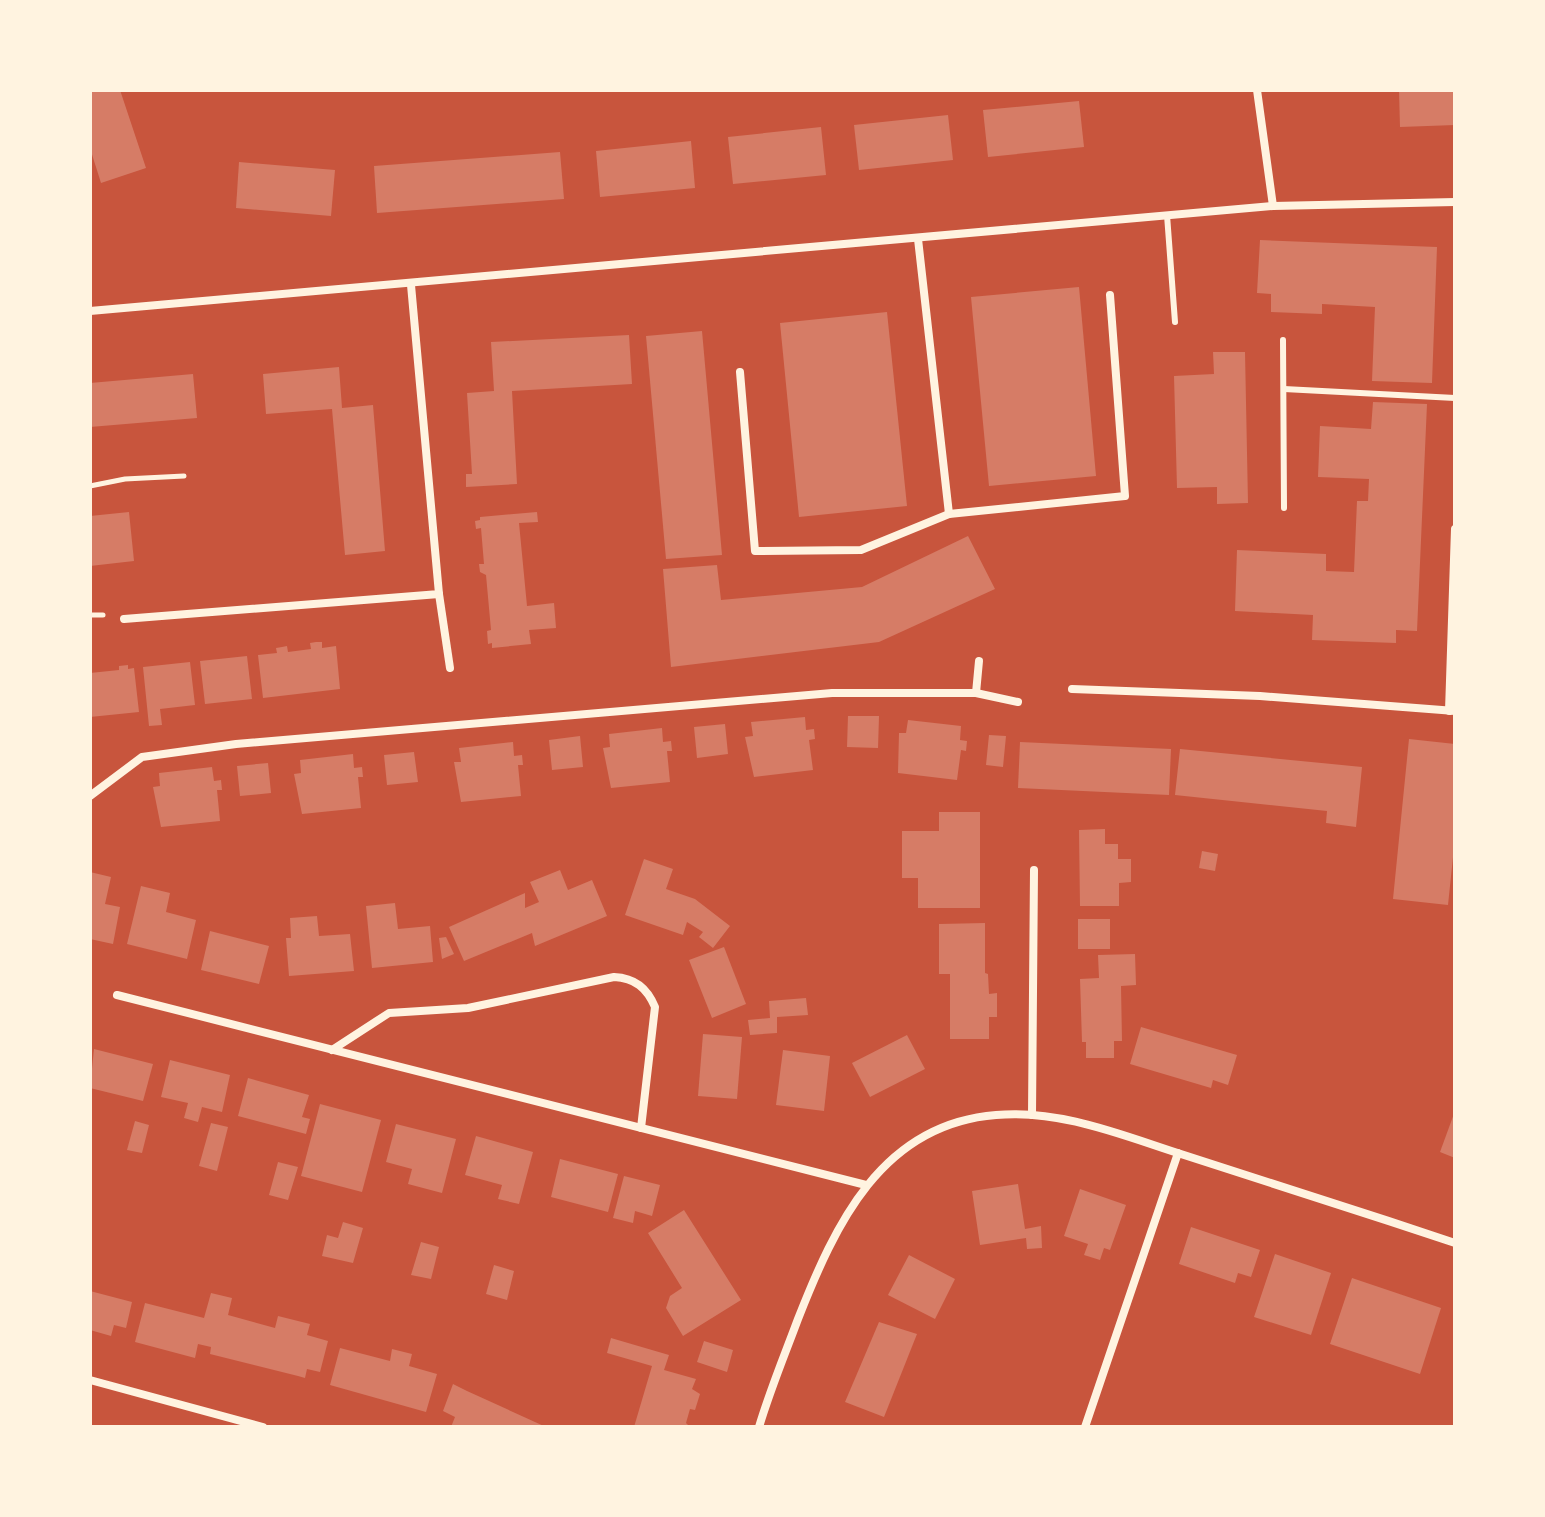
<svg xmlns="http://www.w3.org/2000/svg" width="1545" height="1517" viewBox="0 0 1545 1517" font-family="Inter,sans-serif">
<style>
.building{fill:#d67c66}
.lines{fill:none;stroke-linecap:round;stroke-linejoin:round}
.path{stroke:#fff3e0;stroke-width:5}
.service{stroke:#fff3e0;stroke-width:6}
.minor{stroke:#fff3e0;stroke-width:8}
</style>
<rect width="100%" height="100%" fill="#c8553d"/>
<g class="building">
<polygon points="90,90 120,90 146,168 101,183 90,148"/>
<polygon points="1399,90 1455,90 1455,125 1400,127"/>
<polygon points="1079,101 1084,147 988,157 983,110"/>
<polygon points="948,115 953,160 859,170 854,125"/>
<polygon points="821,127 826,175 733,184 728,137"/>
<polygon points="691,141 695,188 600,197 596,151"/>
<polygon points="560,152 564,199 377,213 374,166"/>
<polygon points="239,162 335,170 331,216 236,208"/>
<polygon points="1260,240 1437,247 1432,383 1372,381 1375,307 1322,304 1322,314 1271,312 1271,294 1257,293"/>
<polygon points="1079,287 1096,476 989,486 971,297"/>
<polygon points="887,312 907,506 799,517 780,323"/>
<polygon points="702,331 722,555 666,559 646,336"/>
<polygon points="629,335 632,384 512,391 517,484 466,487 466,474 472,474 467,393 494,391 491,342"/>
<polygon points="1213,352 1245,352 1248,503 1217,504 1217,487 1177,488 1174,376 1214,374"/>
<polygon points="339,367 342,408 373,405 385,551 345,555 332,409 266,414 263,374"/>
<polygon points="193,374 197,418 90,427 90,383"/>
<polygon points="1373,402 1427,404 1417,631 1396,630 1396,643 1312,640 1313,615 1235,611 1237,550 1326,554 1326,571 1354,572 1357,501 1368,501 1369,479 1318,477 1320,426 1371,429"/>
<polygon points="129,512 134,561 90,566 90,516"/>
<polygon points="537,512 538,522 519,523 527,606 554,603 556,628 529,630 531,644 492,648 492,643 488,644 487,631 491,630 486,575 480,572 479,564 484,564 481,528 476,529 475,521 480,520 480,517"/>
<polygon points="968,536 995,589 879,642 671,667 663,569 717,565 721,600 862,587"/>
<polygon points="316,642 322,642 322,648 336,646 340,689 263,698 258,655 277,653 276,648 282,647 287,646 288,652 311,649 310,643"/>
<polygon points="247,656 252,699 205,704 200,661"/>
<polygon points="190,662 195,705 160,709 162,725 149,726 143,667"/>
<polygon points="128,665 128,669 134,668 139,712 90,717 90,673 119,670 119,666"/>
<polygon points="848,716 879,716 878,748 847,747"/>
<polygon points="805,717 806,730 814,729 815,739 809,740 813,770 754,777 745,737 753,736 751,722"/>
<polygon points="908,720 961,726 960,740 967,741 966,751 961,750 957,780 898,773 899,733 906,733"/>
<polygon points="725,724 728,754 697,758 694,727"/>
<polygon points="662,728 663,742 671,741 672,751 667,751 670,782 611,788 603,748 610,747 609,734"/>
<polygon points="989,735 1006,736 1003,767 986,765"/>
<polygon points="580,736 583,767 552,770 549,740"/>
<polygon points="1409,739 1455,744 1455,838 1448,905 1393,899"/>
<polygon points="513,742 514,756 522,755 523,765 518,765 521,796 461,802 454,762 461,762 459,748"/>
<polygon points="1020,742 1171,749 1169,795 1018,788"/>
<polygon points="1180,749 1362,767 1356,827 1326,823 1327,811 1175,795"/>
<polygon points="414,752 418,782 387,785 384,755"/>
<polygon points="353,754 354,768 362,767 363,777 358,777 361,808 302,814 294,774 301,773 300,760"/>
<polygon points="268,763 271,793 240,796 237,766"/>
<polygon points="212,767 214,781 221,780 222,790 217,790 220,821 161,827 153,787 160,786 159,773"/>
<polygon points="939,812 980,812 980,908 918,908 918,878 902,878 902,831 939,831"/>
<polygon points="1105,829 1105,844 1118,844 1118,859 1131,859 1131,882 1119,883 1119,906 1080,906 1079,830"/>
<polygon points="1202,851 1218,854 1215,871 1199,868"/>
<polygon points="644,859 673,869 666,889 695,899 730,926 713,948 699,937 703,932 687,922 683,935 625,915"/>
<polygon points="560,870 568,890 592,880 607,916 535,946 532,933 464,961 449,927 525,893 525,908 539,902 530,882"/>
<polygon points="90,872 111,877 105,904 120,907 113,944 90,939"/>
<polygon points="141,886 170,893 166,912 196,920 187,959 127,944"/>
<polygon points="395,903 398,929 430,926 433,962 372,968 366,906"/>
<polygon points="317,916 319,936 350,934 354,971 289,976 286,938 291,938 290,918"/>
<rect x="1078" y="919" width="32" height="30"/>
<polygon points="985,923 985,973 988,974 989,994 997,993 997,1017 989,1017 989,1039 950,1039 950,974 939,974 939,924"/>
<polygon points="210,931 269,946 259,984 201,970"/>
<polygon points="446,937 454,954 442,959 439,938"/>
<polygon points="724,947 746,1004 712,1018 689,960"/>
<polygon points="1135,954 1136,985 1121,986 1122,1041 1114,1041 1114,1058 1086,1058 1086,1042 1082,1042 1080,979 1099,978 1098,955"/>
<polygon points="806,998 808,1015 777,1017 777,1033 750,1035 748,1020 770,1018 769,1001"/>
<polygon points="1141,1027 1237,1055 1228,1085 1213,1080 1211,1088 1130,1064"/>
<polygon points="703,1034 742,1037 737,1099 698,1096"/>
<polygon points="907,1035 925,1069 870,1097 852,1063"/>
<polygon points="94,1049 153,1064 143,1101 90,1088"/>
<polygon points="783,1050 830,1056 824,1111 776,1105"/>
<polygon points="170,1060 230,1075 222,1112 202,1107 198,1122 184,1118 188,1103 161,1097"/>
<polygon points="248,1078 309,1095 302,1117 310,1119 306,1134 238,1116"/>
<polygon points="320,1104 381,1120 362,1192 301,1176"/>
<polygon points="1455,1111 1455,1158 1440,1152"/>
<polygon points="135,1121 149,1125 142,1153 127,1150"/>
<polygon points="211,1123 228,1127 217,1171 199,1166"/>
<polygon points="396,1124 456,1139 442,1193 408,1184 412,1169 386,1162"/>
<polygon points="476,1136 533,1152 519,1204 498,1199 502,1185 465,1175"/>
<polygon points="560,1159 618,1174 608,1212 551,1197"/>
<polygon points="278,1162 298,1167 288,1200 269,1195"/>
<polygon points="624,1176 660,1185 652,1216 635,1211 633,1223 613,1218"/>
<polygon points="1018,1184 1025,1229 1041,1226 1042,1248 1027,1249 1026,1238 980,1245 972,1191"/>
<polygon points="1080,1189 1126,1205 1110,1250 1104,1248 1100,1260 1084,1255 1088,1244 1064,1236"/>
<polygon points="684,1210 741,1300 683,1336 666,1308 670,1296 682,1288 648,1233"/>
<polygon points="343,1222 363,1228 353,1263 322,1256 327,1235 338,1238"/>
<polygon points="1191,1227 1260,1250 1251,1277 1238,1273 1235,1283 1179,1264"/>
<polygon points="421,1242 439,1247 431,1279 411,1275"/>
<polygon points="1275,1254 1331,1273 1311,1335 1254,1317"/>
<polygon points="909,1255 955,1279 935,1319 888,1295"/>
<polygon points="494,1265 514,1271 507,1300 486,1294"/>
<polygon points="1352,1278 1441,1308 1420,1374 1330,1344"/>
<polygon points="90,1291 132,1302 126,1328 114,1325 111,1336 90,1330"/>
<polygon points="211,1293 232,1298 228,1315 275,1328 278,1316 310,1324 307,1335 328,1341 320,1372 307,1369 305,1378 298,1376 210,1354 211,1347 198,1344 195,1358 135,1342 145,1303 204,1318"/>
<polygon points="879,1322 917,1334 884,1417 845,1402"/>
<polygon points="611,1338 669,1355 664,1370 696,1379 692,1389 700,1394 695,1410 690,1409 686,1423 690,1427 634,1427 652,1366 607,1353"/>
<polygon points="704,1341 733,1350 727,1372 697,1362"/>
<polygon points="340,1348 390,1361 392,1349 412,1354 409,1366 437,1374 426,1412 330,1385"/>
<polygon points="453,1384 467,1391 546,1427 451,1427 455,1417 443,1411"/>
</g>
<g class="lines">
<g class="path">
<polyline points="90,486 125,479 184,476"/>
<polyline points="90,615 103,615"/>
</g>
<g class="service">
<polyline points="1167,215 1175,322"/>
<polyline points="1283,340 1284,508"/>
<polyline points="1284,389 1455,398"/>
</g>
<g class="minor">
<polyline points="1257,90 1273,206"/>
<polyline points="918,239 949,514"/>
<polyline points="90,311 1273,206 1455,202"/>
<polyline points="740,372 755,551 861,550 949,514 1125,496 1110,295"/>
<polyline points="439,594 450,668"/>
<polyline points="124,619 439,594 411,285"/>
<polyline points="1072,689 1260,696 1455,711"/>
<polyline points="976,693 979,661"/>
<polyline points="1449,711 1455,529"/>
<polyline points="90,796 142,757 236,744 832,693 976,693 1018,702"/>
<polyline points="117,995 866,1185"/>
<path d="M332,1050L389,1013L468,1008L614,977C635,978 647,988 655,1007L641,1128"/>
<polyline points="1032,1115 1034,870"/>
<polyline points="90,1380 263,1427"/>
<path d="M759,1427C770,1390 785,1354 798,1319C835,1225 881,1124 996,1115C1061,1109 1124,1136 1184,1155C1275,1184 1365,1213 1455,1243"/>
<polyline points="1085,1427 1178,1153"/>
</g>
</g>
<rect width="1545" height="1517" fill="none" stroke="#fff3e0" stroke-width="184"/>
</svg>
